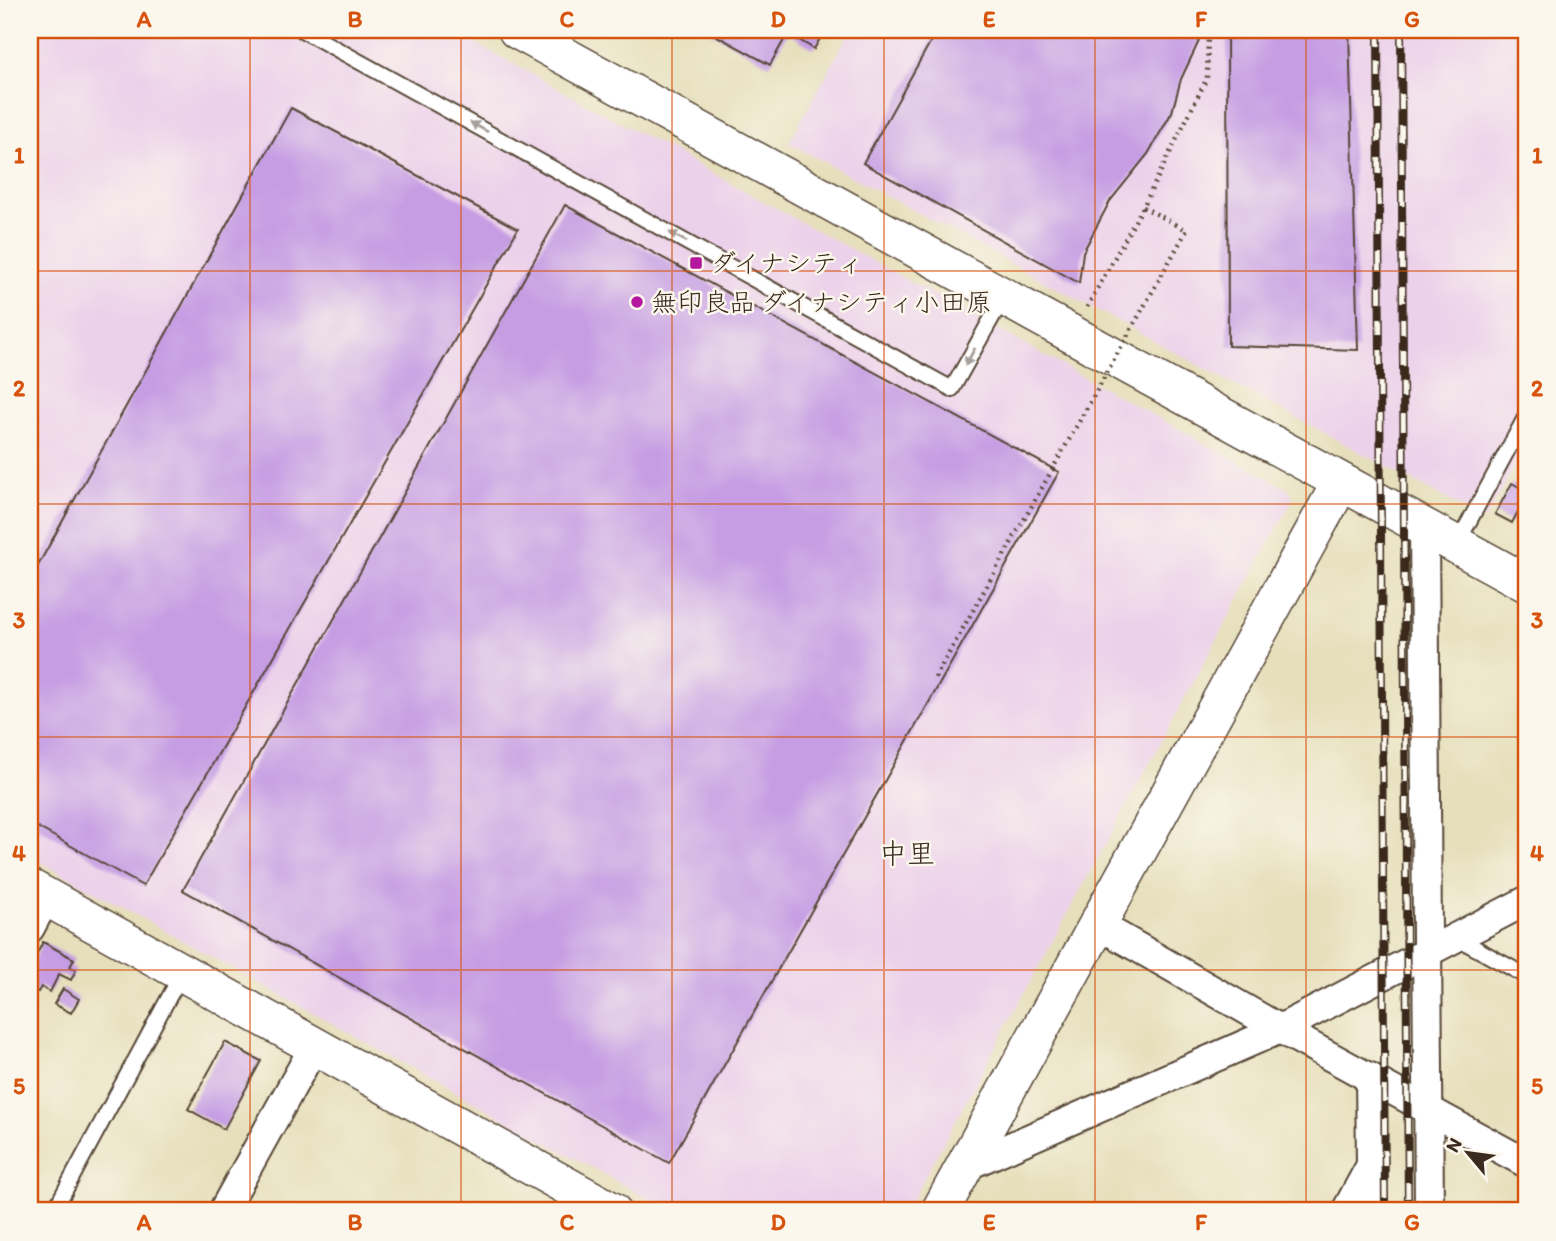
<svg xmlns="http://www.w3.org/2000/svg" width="1556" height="1241" viewBox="0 0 1556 1241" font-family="Itim,'Klee One',sans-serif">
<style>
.built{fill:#ecd1ea}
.building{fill:#c69de3}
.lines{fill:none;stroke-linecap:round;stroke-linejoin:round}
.service-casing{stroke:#554536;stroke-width:18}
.minor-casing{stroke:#554536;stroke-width:32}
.tertiary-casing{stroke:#554536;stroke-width:40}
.path{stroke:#554536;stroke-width:4.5;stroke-dasharray:2 5;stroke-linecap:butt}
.service{stroke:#fff;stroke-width:14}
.minor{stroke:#fff;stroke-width:28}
.tertiary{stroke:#fff;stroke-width:37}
.rail-casing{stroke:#3b2a1e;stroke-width:8}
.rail{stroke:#fbf7ec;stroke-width:5;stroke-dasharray:16;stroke-linecap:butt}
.path-bridge{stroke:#554536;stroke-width:4.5;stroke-dasharray:2 5;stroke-linecap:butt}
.oneway{fill:#a79f9a}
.grid{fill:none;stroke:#d7540e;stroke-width:2;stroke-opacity:0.55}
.poi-dot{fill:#b5179e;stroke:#fbf7ec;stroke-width:2.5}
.labels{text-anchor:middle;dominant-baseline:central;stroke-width:5;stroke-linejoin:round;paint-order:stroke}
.poi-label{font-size:26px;fill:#3b2a1e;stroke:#fbf7ec;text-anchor:start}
.neighbourhood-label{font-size:28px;fill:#3b2a1e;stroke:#fbf7ec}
.neatline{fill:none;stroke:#d7540e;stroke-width:2.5}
.grid-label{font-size:23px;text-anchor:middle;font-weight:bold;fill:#d7540e}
</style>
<rect width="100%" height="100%" fill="#fbf7ec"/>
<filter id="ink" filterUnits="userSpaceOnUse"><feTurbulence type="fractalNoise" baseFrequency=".0143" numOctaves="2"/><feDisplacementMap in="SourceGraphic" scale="14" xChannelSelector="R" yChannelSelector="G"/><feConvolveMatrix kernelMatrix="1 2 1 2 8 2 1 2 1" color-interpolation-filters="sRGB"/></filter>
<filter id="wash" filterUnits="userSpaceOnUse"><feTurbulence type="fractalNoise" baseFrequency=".00686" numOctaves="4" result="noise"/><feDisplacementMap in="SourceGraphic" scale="28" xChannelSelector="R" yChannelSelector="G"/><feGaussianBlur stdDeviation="1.57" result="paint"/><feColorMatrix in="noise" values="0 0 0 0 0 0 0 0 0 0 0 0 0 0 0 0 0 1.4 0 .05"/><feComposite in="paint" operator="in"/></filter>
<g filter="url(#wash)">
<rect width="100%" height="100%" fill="#e6dfbb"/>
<g class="built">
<polygon points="30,30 451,30 1288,489 1293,499 906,1211 670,1211 30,856"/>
<polygon points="851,30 1526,30 1526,445 1485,520 789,143"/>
</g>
<g id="blocks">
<g class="building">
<polygon points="706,30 825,30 814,49 788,33 770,65"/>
<polygon points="937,30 1192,30 1199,41 1181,79 1172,112 1148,154 1110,201 1083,252 1079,283 863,163"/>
<polygon points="1227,30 1349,30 1358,350 1228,346"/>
<polygon points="291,108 518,229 143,886 30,823 30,580"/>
<polygon points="565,205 1059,472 669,1163 183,890"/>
<polygon points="1512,483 1526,491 1526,506 1522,504 1512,523 1495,514"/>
<polygon points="43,942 74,959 70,967 76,970 71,980 59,974 50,992 41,987 38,992 30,988 30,967"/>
<polygon points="63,989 79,999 71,1013 54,1004"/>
<polygon points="225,1042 261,1061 224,1129 188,1109"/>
</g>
</g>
</g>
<g filter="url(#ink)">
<use href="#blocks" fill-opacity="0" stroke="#554536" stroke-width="2"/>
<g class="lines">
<g class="service-casing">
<g id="service">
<polyline points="302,30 952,389 1003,298"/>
<polyline points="1457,544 1526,416"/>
<polyline points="1457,938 1526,976"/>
<polyline points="54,1211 182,973"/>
</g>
</g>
<g class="minor-casing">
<g id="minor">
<polyline points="1424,528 1429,1211"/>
<polyline points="1097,924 1280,1029 1526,1163"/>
<polyline points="30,928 46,898"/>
<polyline points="964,1167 1280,1029 1526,901"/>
<polyline points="223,1211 315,1045"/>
<polyline points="1346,1211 1371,1165 1370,1077"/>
<polyline points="1371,1211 1371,1168"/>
</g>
</g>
<g class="tertiary-casing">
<g id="tertiary">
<polyline points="517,30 1526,583"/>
<polyline points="30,888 612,1211"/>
<polyline points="940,1211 1341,482"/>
</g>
</g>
<g class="path">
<polyline points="1143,207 1175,224"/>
<polyline points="1087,307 1143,207 1207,78 1208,30"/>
</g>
<use href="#service" class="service"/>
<use href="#minor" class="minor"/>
<use href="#tertiary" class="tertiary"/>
<g class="rail-casing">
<g id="rail">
<polyline points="1378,30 1385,1211"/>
<polyline points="1401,30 1408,1211"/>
</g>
</g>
<use href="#rail" class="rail"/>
<polyline class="path-bridge" points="935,678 1187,230 1175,224"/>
</g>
<defs><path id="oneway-solid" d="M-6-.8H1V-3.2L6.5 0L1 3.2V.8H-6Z" transform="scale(1.75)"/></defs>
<g class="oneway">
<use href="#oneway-solid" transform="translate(479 127) rotate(-151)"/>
<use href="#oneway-solid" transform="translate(678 237) rotate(-151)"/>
<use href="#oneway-solid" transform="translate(970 357) rotate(119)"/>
</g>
</g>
<path class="grid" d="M250,30V1211M461,30V1211M672,30V1211M884,30V1211M1095,30V1211M1306,30V1211M30,271H1526M30,504H1526M30,737H1526M30,970H1526"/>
<g class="poi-dot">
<rect x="689" y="256" width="14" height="14" rx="3.5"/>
<circle cx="637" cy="302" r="7"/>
</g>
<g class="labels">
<g class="poi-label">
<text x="710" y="263">ダイナシティ</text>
<text x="651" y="302">無印良品 ダイナシティ小田原</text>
</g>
<g class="neighbourhood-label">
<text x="907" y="853">中里</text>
</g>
</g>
<rect width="1556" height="1241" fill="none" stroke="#fbf7ec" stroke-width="77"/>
<g transform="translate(1468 1153) rotate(299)" stroke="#fbf7ec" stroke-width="5" paint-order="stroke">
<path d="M0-5L12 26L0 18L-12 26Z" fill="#3b2a1e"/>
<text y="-10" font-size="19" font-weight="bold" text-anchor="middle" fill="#3b2a1e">N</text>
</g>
<rect x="38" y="38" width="1480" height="1164" class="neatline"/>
<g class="grid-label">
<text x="144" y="27">A</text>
<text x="355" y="27">B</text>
<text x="567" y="27">C</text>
<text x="778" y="27">D</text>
<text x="989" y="27">E</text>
<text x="1201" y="27">F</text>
<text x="1412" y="27">G</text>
<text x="19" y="163">1</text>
<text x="1537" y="163">1</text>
<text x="19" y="396">2</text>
<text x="1537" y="396">2</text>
<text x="19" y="628">3</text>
<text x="1537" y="628">3</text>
<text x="19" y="861">4</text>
<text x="1537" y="861">4</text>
<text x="19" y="1094">5</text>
<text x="1537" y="1094">5</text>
<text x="144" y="1230">A</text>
<text x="355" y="1230">B</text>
<text x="567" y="1230">C</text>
<text x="778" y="1230">D</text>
<text x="989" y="1230">E</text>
<text x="1201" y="1230">F</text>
<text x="1412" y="1230">G</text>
</g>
</svg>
